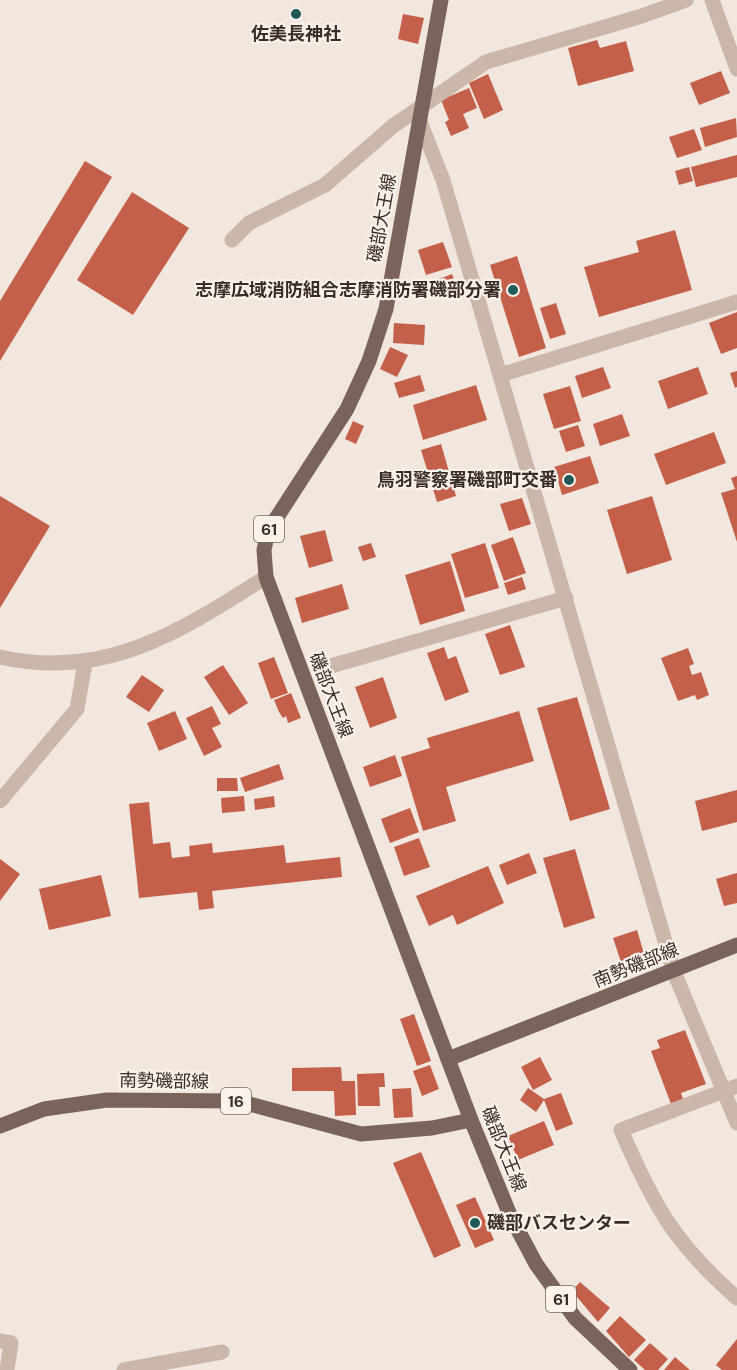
<svg xmlns="http://www.w3.org/2000/svg" width="737" height="1370" viewBox="0 0 737 1370" font-family="'DM Sans','Noto Sans JP',sans-serif">
<style>
.building{fill:#c45f4a}
.lines{fill:none;stroke-linecap:round;stroke-linejoin:round}
.minor{stroke:#cbb6aa;stroke-width:15}
.major{stroke:#7a635b;stroke-width:15}
.poi-dot{fill:#1f5959;stroke:#faf2eb;stroke-width:2}
.labels{text-anchor:middle;dominant-baseline:central;stroke-width:4.5;stroke-linejoin:round;paint-order:stroke}
.shield{fill:#faf2eb;stroke:#726863;stroke-width:1.5}
.shield-label{font-size:16px;font-weight:bold;fill:#382d29}
.poi-label{font-size:18px;font-weight:bold;fill:#382d29;stroke:#faf2eb;text-anchor:end}
.street-label{font-size:18px;fill:#382d29;stroke:#faf2eb}
</style>
<rect width="100%" height="100%" fill="#f2e7de"/>
<g class="building">
<polygon points="403,14 424,18 418,44 398,39"/>
<polygon points="597,40 600,48 626,41 634,71 578,86 568,48"/>
<polygon points="721,71 730,93 699,105 690,83"/>
<polygon points="488,74 503,110 484,119 469,83"/>
<polygon points="469,88 477,108 463,114 469,128 451,136 445,122 449,120 441,100"/>
<polygon points="736,118 737,137 705,147 700,128"/>
<polygon points="694,129 702,150 677,158 669,137"/>
<polygon points="737,155 737,177 696,187 691,167"/>
<polygon points="85,161 112,177 0,361 0,301"/>
<polygon points="689,167 693,181 679,185 675,171"/>
<polygon points="132,192 189,228 133,315 77,280"/>
<polygon points="675,230 692,290 599,317 584,267 639,252 636,241"/>
<polygon points="443,242 452,267 426,275 418,250"/>
<polygon points="517,256 546,348 519,357 490,265"/>
<polygon points="452,274 458,290 445,295 439,279"/>
<polygon points="556,303 566,334 550,339 540,308"/>
<polygon points="737,312 737,348 721,354 709,323"/>
<polygon points="394,323 425,325 424,345 393,343"/>
<polygon points="390,347 408,355 397,377 380,369"/>
<polygon points="603,367 611,388 582,398 575,376"/>
<polygon points="698,367 708,394 668,409 658,381"/>
<polygon points="737,371 737,387 735,388 730,373"/>
<polygon points="420,375 425,391 399,398 394,383"/>
<polygon points="476,385 487,420 423,440 413,405"/>
<polygon points="570,386 581,421 554,429 543,394"/>
<polygon points="622,414 630,436 600,446 593,424"/>
<polygon points="353,421 364,426 356,444 345,439"/>
<polygon points="578,425 585,446 566,452 559,431"/>
<polygon points="714,432 726,463 666,485 654,454"/>
<polygon points="441,444 456,496 437,502 421,450"/>
<polygon points="590,456 599,483 562,495 554,467"/>
<polygon points="737,476 737,542 721,493 735,489 731,478"/>
<polygon points="0,496 50,526 0,608"/>
<polygon points="652,496 672,560 627,574 607,510"/>
<polygon points="522,498 531,524 509,531 500,504"/>
<polygon points="325,530 333,561 309,568 300,536"/>
<polygon points="513,537 526,573 504,581 491,545"/>
<polygon points="371,543 376,557 363,561 358,547"/>
<polygon points="485,543 499,588 465,598 451,554"/>
<polygon points="450,561 465,611 420,625 405,575"/>
<polygon points="522,577 526,589 508,595 504,583"/>
<polygon points="342,584 349,609 302,623 295,598"/>
<polygon points="510,625 525,667 500,675 485,634"/>
<polygon points="444,647 448,659 456,656 469,692 445,701 427,653"/>
<polygon points="688,648 694,664 689,666 692,675 701,672 709,695 697,700 695,695 678,701 661,658"/>
<polygon points="274,657 288,693 271,699 258,663"/>
<polygon points="223,665 248,703 229,715 204,677"/>
<polygon points="142,675 164,690 149,712 126,697"/>
<polygon points="383,677 397,718 370,728 355,687"/>
<polygon points="291,693 301,718 288,723 286,716 283,718 279,712 274,700"/>
<polygon points="577,697 610,809 570,821 537,708"/>
<polygon points="212,706 221,724 212,728 222,747 204,756 186,718"/>
<polygon points="175,711 187,739 159,751 147,723"/>
<polygon points="519,711 534,761 446,787 456,821 423,831 401,757 430,748 427,738"/>
<polygon points="395,755 402,776 370,787 363,767"/>
<polygon points="279,764 284,779 245,792 240,778"/>
<polygon points="217,778 237,778 238,791 217,791"/>
<polygon points="737,790 737,822 702,831 695,801"/>
<polygon points="244,796 245,811 222,813 221,798"/>
<polygon points="274,796 275,807 255,810 254,799"/>
<polygon points="149,802 153,844 170,842 172,858 190,856 189,846 212,843 213,853 284,845 286,863 340,857 342,877 212,891 214,908 199,910 197,892 139,898 129,804"/>
<polygon points="410,808 419,832 390,843 381,819"/>
<polygon points="419,838 430,867 404,876 394,847"/>
<polygon points="575,849 595,918 564,928 543,858"/>
<polygon points="529,853 537,873 507,885 499,865"/>
<polygon points="0,859 20,874 0,901"/>
<polygon points="488,866 504,903 457,925 453,915 429,926 416,896"/>
<polygon points="737,873 737,903 724,906 716,879"/>
<polygon points="101,875 111,916 49,930 39,889"/>
<polygon points="637,930 645,957 622,965 613,938"/>
<polygon points="414,1014 431,1061 417,1066 400,1019"/>
<polygon points="685,1030 706,1084 681,1093 683,1099 671,1104 651,1051 660,1048 657,1040"/>
<polygon points="540,1057 552,1080 533,1090 521,1067"/>
<polygon points="430,1065 439,1089 422,1096 413,1071"/>
<polygon points="341,1067 342,1081 355,1081 356,1115 335,1116 334,1091 292,1091 292,1068"/>
<polygon points="384,1073 385,1087 379,1087 380,1106 358,1106 357,1074"/>
<polygon points="411,1088 413,1117 394,1118 392,1089"/>
<polygon points="528,1088 544,1099 561,1093 573,1124 556,1131 544,1100 536,1112 520,1100"/>
<polygon points="544,1121 554,1145 518,1160 508,1136"/>
<polygon points="421,1152 461,1246 434,1258 393,1163"/>
<polygon points="475,1197 494,1240 475,1248 456,1205"/>
<polygon points="580,1282 610,1308 598,1322 572,1291"/>
<polygon points="620,1316 646,1340 629,1357 606,1331"/>
<polygon points="737,1339 737,1370 722,1370 716,1365"/>
<polygon points="650,1343 668,1359 658,1370 645,1370 634,1360"/>
<polygon points="675,1357 690,1370 664,1370"/>
</g>
<g class="lines">
<g class="minor">
<polyline points="712,0 737,69"/>
<polyline points="419,119 443,180 674,972 737,1123"/>
<polyline points="232,240 249,223 325,185 393,126 486,62 642,16 686,0"/>
<polyline points="500,375 737,302"/>
<path d="M0,657C105,681 181,631 266,577"/>
<polyline points="324,668 566,598"/>
<polyline points="0,801 77,709 85,663"/>
<path d="M737,1086L621,1130C654,1206 674,1243 737,1298"/>
<polyline points="0,1341 11,1343 7,1370"/>
<polyline points="124,1370 222,1352"/>
</g>
<g class="major">
<polyline points="441,0 386,309 369,361 347,409 268,531 264,550 266,577 471,1120 510,1215 536,1264 575,1318 630,1370"/>
<polyline points="448,1059 737,945"/>
<polyline points="0,1126 44,1109 107,1100 238,1101 361,1134 432,1128 471,1120"/>
</g>
</g>
<g class="poi-dot">
<circle cx="296" cy="14" r="6"/>
<circle cx="513" cy="290" r="6"/>
<circle cx="569" cy="480" r="6"/>
<circle cx="475" cy="1223" r="6"/>
</g>
<g class="labels">
<g class="shield">
<rect x="254" y="516" width="30" height="26" rx="4.5"/>
<rect x="221" y="1088" width="30" height="26" rx="4.5"/>
<rect x="546" y="1286" width="30" height="26" rx="4.5"/>
</g>
<g class="shield-label">
<text x="269" y="529">61</text>
<text x="236" y="1101">16</text>
<text x="561" y="1299">61</text>
</g>
<g class="poi-label">
<text x="296" y="34" text-anchor="middle">佐美長神社</text>
<text x="501" y="290">志摩広域消防組合志摩消防署磯部分署</text>
<text x="557" y="480">鳥羽警察署磯部町交番</text>
<text x="487" y="1223" text-anchor="start">磯部バスセンター</text>
</g>
<g class="street-label">
<text transform="translate(382 218) rotate(-80)">磯部大王線</text>
<text transform="translate(331 695) rotate(69)">磯部大王線</text>
<text transform="translate(636 965) rotate(-22)">南勢磯部線</text>
<text transform="translate(164 1081) rotate(1)">南勢磯部線</text>
<text transform="translate(504 1149) rotate(68)">磯部大王線</text>
</g>
</g>
</svg>
